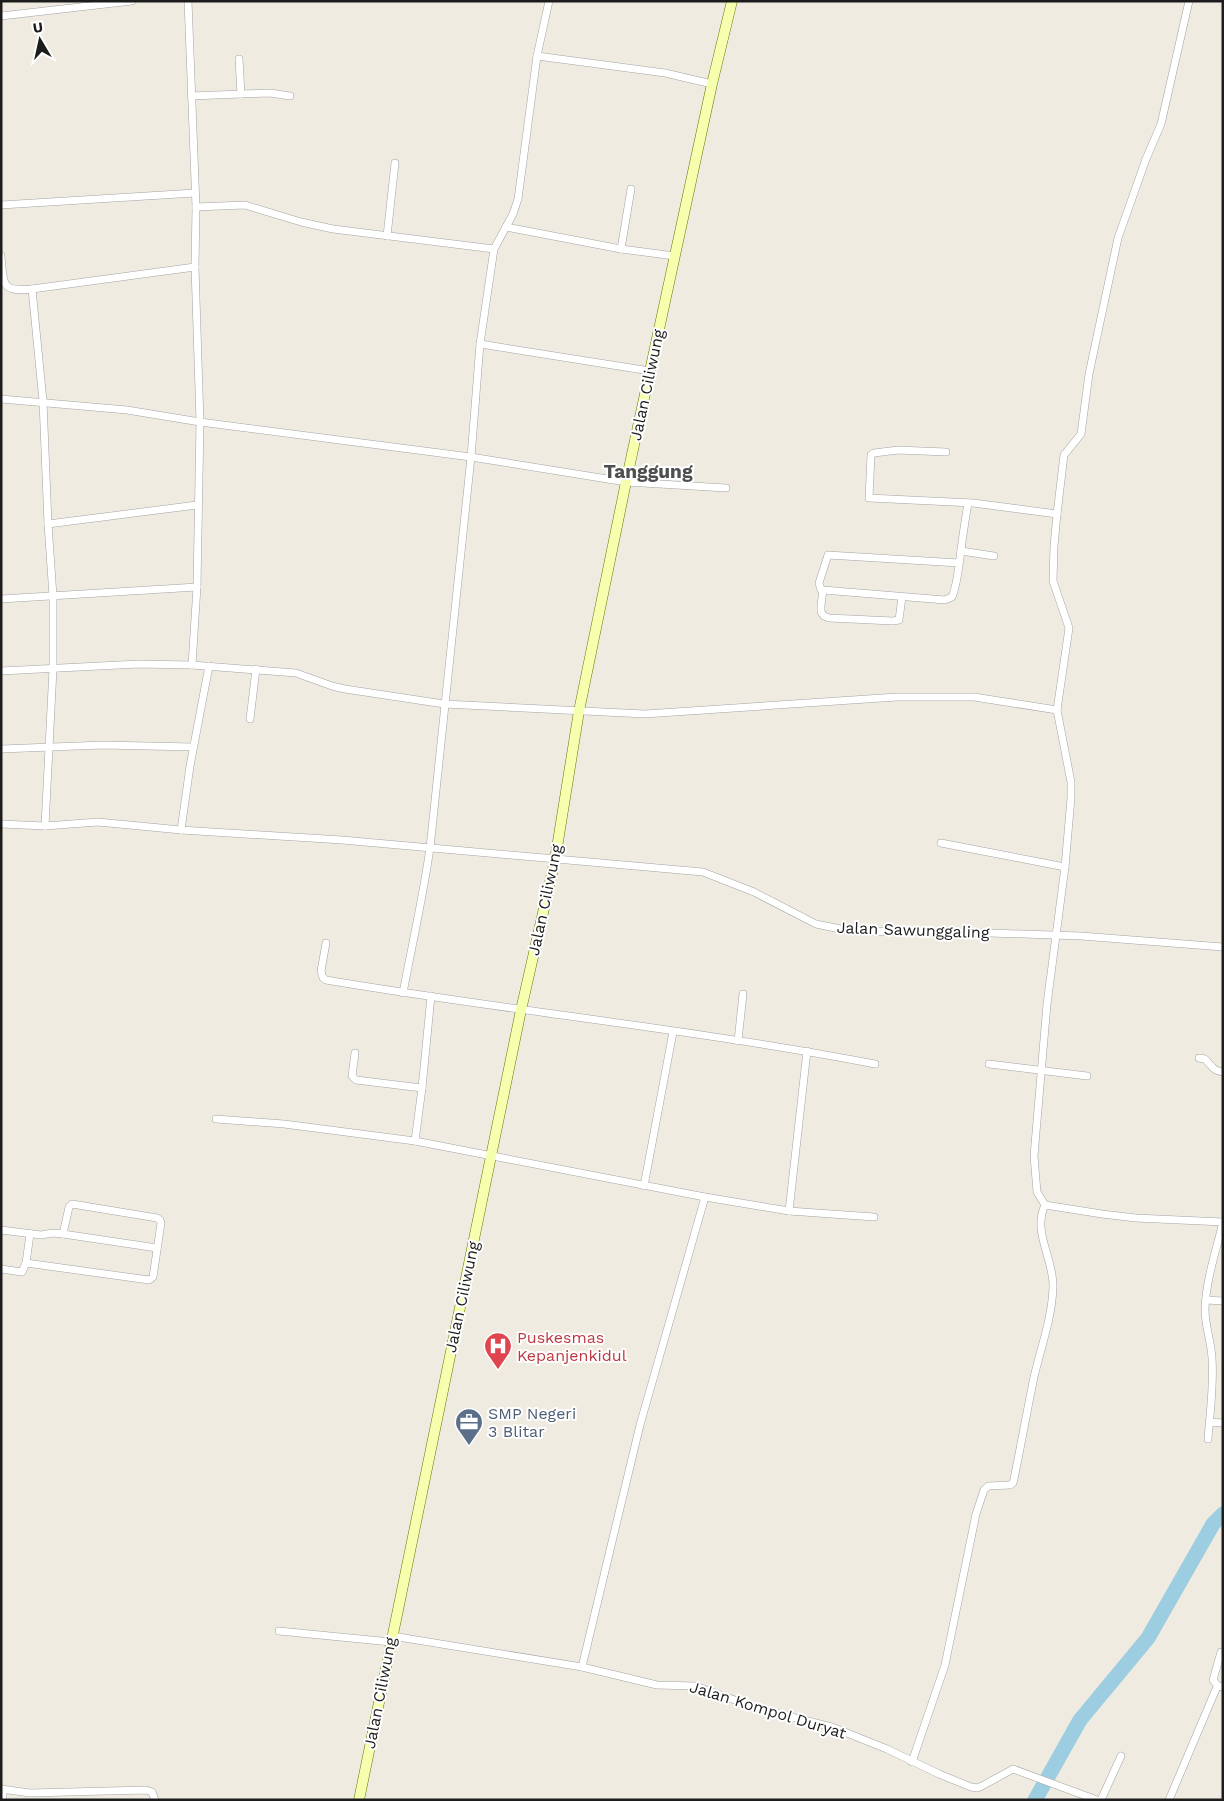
<svg xmlns="http://www.w3.org/2000/svg" width="1224" height="1801" viewBox="0 0 1224 1801" font-family="'Work Sans',sans-serif">
<style>
.lines{fill:none;stroke-linecap:round;stroke-linejoin:round}
.river{stroke:#9ccde1;stroke-width:15}
.minor-casing{stroke:#a3a3a3;stroke-width:8}
.secondary-casing{stroke:#617600;stroke-width:11}
.minor{stroke:#fff;stroke-width:7}
.secondary{stroke:#f5ffae;stroke-width:10}
.labels{text-anchor:middle;dominant-baseline:central;stroke-width:4;stroke-linejoin:round;paint-order:stroke}
.street-label{font-size:16px;fill:#1c1c1c;stroke:#fff}
.health-label{font-size:16px;fill:#be3a42;stroke:#fff;text-anchor:start}
.service-label{font-size:16px;fill:#4e5e75;stroke:#fff;text-anchor:start}
.quarter-label{font-size:19px;font-weight:bold;fill:#4f4f4f;stroke:#fff}
</style>
<rect width="100%" height="100%" fill="#efebe0"/>
<g class="lines">
<polyline class="river" points="1035,1800 1080,1720 1148,1638 1213,1524 1223,1514"/>
<g class="minor-casing">
<g id="minor">
<polyline points="188,1 196,207 195,267 200,422 471,457 626,482 726,488"/>
<polyline points="1,16 132,1"/>
<polyline points="537,56 665,73 712,84"/>
<polyline points="241,94 270,93 290,96"/>
<polyline points="191,96 241,94 239,59"/>
<polyline points="1,205 195,193"/>
<polyline points="196,207 245,205 301,222 333,229 494,249 513,214 518,199 537,56 549,1"/>
<polyline points="506,227 621,249 675,256"/>
<polyline points="387,236 395,163"/>
<polyline points="621,249 631,189"/>
<path d="M1,256C4,285 0,292 32,289L43,401L48,524L53,596V669L45,826"/>
<polyline points="32,289 195,267"/>
<polyline points="480,344 650,371"/>
<polyline points="1,399 127,410 200,422 197,587 192,665"/>
<polyline points="946,452 898,450 874,453 871,455 869,498 973,503 1057,514 1054,546 1053,581 1069,628 1057,710"/>
<polyline points="1057,514 1064,455 1081,434 1089,374 1118,238 1146,159 1161,124 1189,1"/>
<polyline points="48,524 197,505"/>
<polyline points="961,551 994,556"/>
<path d="M959,563L828,555L819,583L821,590H823L945,600L952,597C957,585 958,572 960,558C962,540 965,521 968,503"/>
<polyline points="823,590 821,605 821,612 824,616 829,618 893,621 899,620 902,597"/>
<polyline points="1,599 197,587"/>
<path d="M1,671L139,664L192,665L296,673L332,686L345,689L444,704L645,714L897,697H974L1057,710L1071,782V798L1065,867L1047,1004L1034,1156L1037,1192L1045,1205C1032,1232 1054,1259 1053,1287C1052,1318 1041,1347 1034,1377C1027,1411 1021,1445 1014,1479L1013,1483L1010,1485L988,1486L984,1490L976,1514L945,1665L912,1762"/>
<polyline points="250,719 256,669"/>
<polyline points="1,749 103,745 193,747"/>
<polyline points="1,824 45,826 98,822 181,830 342,840 703,872 754,892 816,924 850,931 990,933 1081,936 1223,947"/>
<polyline points="181,830 190,766 209,666"/>
<polyline points="941,843 1065,867"/>
<path d="M326,943L321,971L323,978L326,980C509,1011 693,1029 875,1064"/>
<path d="M403,993C412,945 423,897 430,848L471,457L480,344L494,249"/>
<polyline points="738,1041 743,994"/>
<polyline points="355,1053 352,1076 356,1080 422,1088"/>
<path d="M1199,1058L1205,1059C1212,1066 1213,1071 1223,1072"/>
<polyline points="989,1064 1087,1076"/>
<polyline points="216,1119 284,1124 415,1141 705,1197 789,1211 874,1217"/>
<polyline points="415,1141 422,1088 431,996"/>
<polyline points="644,1186 673,1032"/>
<polyline points="1045,1205 1102,1214 1136,1218 1223,1222"/>
<polyline points="789,1211 807,1051"/>
<polyline points="1,1230 41,1235 53,1233 63,1234 157,1248"/>
<polyline points="26,1263 149,1280 153,1277 161,1223 160,1220 157,1218 72,1204 69,1207 63,1234"/>
<polyline points="1,1269 22,1272 26,1263 30,1234"/>
<polyline points="1206,1300 1223,1301"/>
<polyline points="1209,1422 1223,1423"/>
<path d="M1208,1439C1210,1412 1214,1385 1212,1358C1211,1341 1205,1326 1205,1309C1206,1280 1216,1251 1223,1222"/>
<polyline points="279,1631 391,1642"/>
<polyline points="392,1636 582,1667 657,1685 695,1686 763,1710 832,1727 887,1749 939,1774 971,1787 977,1788 982,1786 1013,1769 1097,1800"/>
<polyline points="582,1667 640,1425 705,1197"/>
<polyline points="1218,1686 1213,1680 1221,1652"/>
<polyline points="1,1789 30,1793 146,1790 152,1792 155,1800"/>
<polyline points="3,1790 3,1800"/>
<polyline points="1101,1800 1121,1756"/>
<polyline points="1169,1800 1216,1689 1218,1686 1223,1687"/>
</g>
</g>
<g class="secondary-casing">
<polyline id="secondary" points="359,1800 521,1010 555,860 579,711 626,482 712,84 732,1"/>
</g>
<use href="#minor" class="minor"/>
<use href="#secondary" class="secondary"/>
</g>
<defs>
<g id="hospital-pin" transform="scale(1.4375)"><path d="M0 17L-7.5 6A9.5 9.5 0 1 1 7.5 6Z" fill="#e0444e" stroke="#fff"/><path d="M-5-5h3v3.5h4V-5h3V5h-3V1.5h-4V5h-3Z" fill="#fff"/></g>
<g id="office-pin" transform="scale(1.4375)"><path d="M0 17L-7.5 6A9.5 9.5 0 1 1 7.5 6Z" fill="#5c6f8a" stroke="#fff"/><path d="M-6-3h4V-5.5h4V-3h4V5H-6ZM-1-4.5V-3h2v-1.5ZM-6 0V1H6V0Z" fill="#fff"/></g>
</defs>
<g fill-rule="evenodd">
<use href="#hospital-pin" x="498" y="1346"/>
<use href="#office-pin" x="469" y="1422"/>
</g>
<g class="labels">
<g class="street-label">
<text transform="translate(647 385) rotate(-78)">Jalan Ciliwung</text>
<text transform="translate(545 900) rotate(-78)">Jalan Ciliwung</text>
<text transform="translate(913 930) rotate(2)">Jalan Sawunggaling</text>
<text transform="translate(462 1297) rotate(-78)">Jalan Ciliwung</text>
<text transform="translate(380 1693) rotate(-79)">Jalan Ciliwung</text>
<text transform="translate(768 1710) rotate(17)">Jalan Kompol Duryat</text>
</g>
<g class="health-label">
<text x="517" y="1337">Puskesmas<tspan x="517" dy="18">Kepanjenkidul</tspan></text>
</g>
<g class="service-label">
<text x="488" y="1413">SMP Negeri<tspan x="488" dy="18">3 Blitar</tspan></text>
</g>
<g class="quarter-label">
<text x="648" y="471">Tanggung</text>
</g>
</g>
<rect width="1224" height="1801" fill="none" stroke="#1c1c1c" stroke-width="5"/>
<g transform="translate(40 40) rotate(351)" stroke="#ffffff" stroke-width="4" paint-order="stroke">
<path d="M0-4L9 19L0 12L-9 19Z" fill="#1c1c1c"/>
<text y="-8" font-size="14" font-weight="bold" text-anchor="middle" fill="#1c1c1c">U</text>
</g>
</svg>
